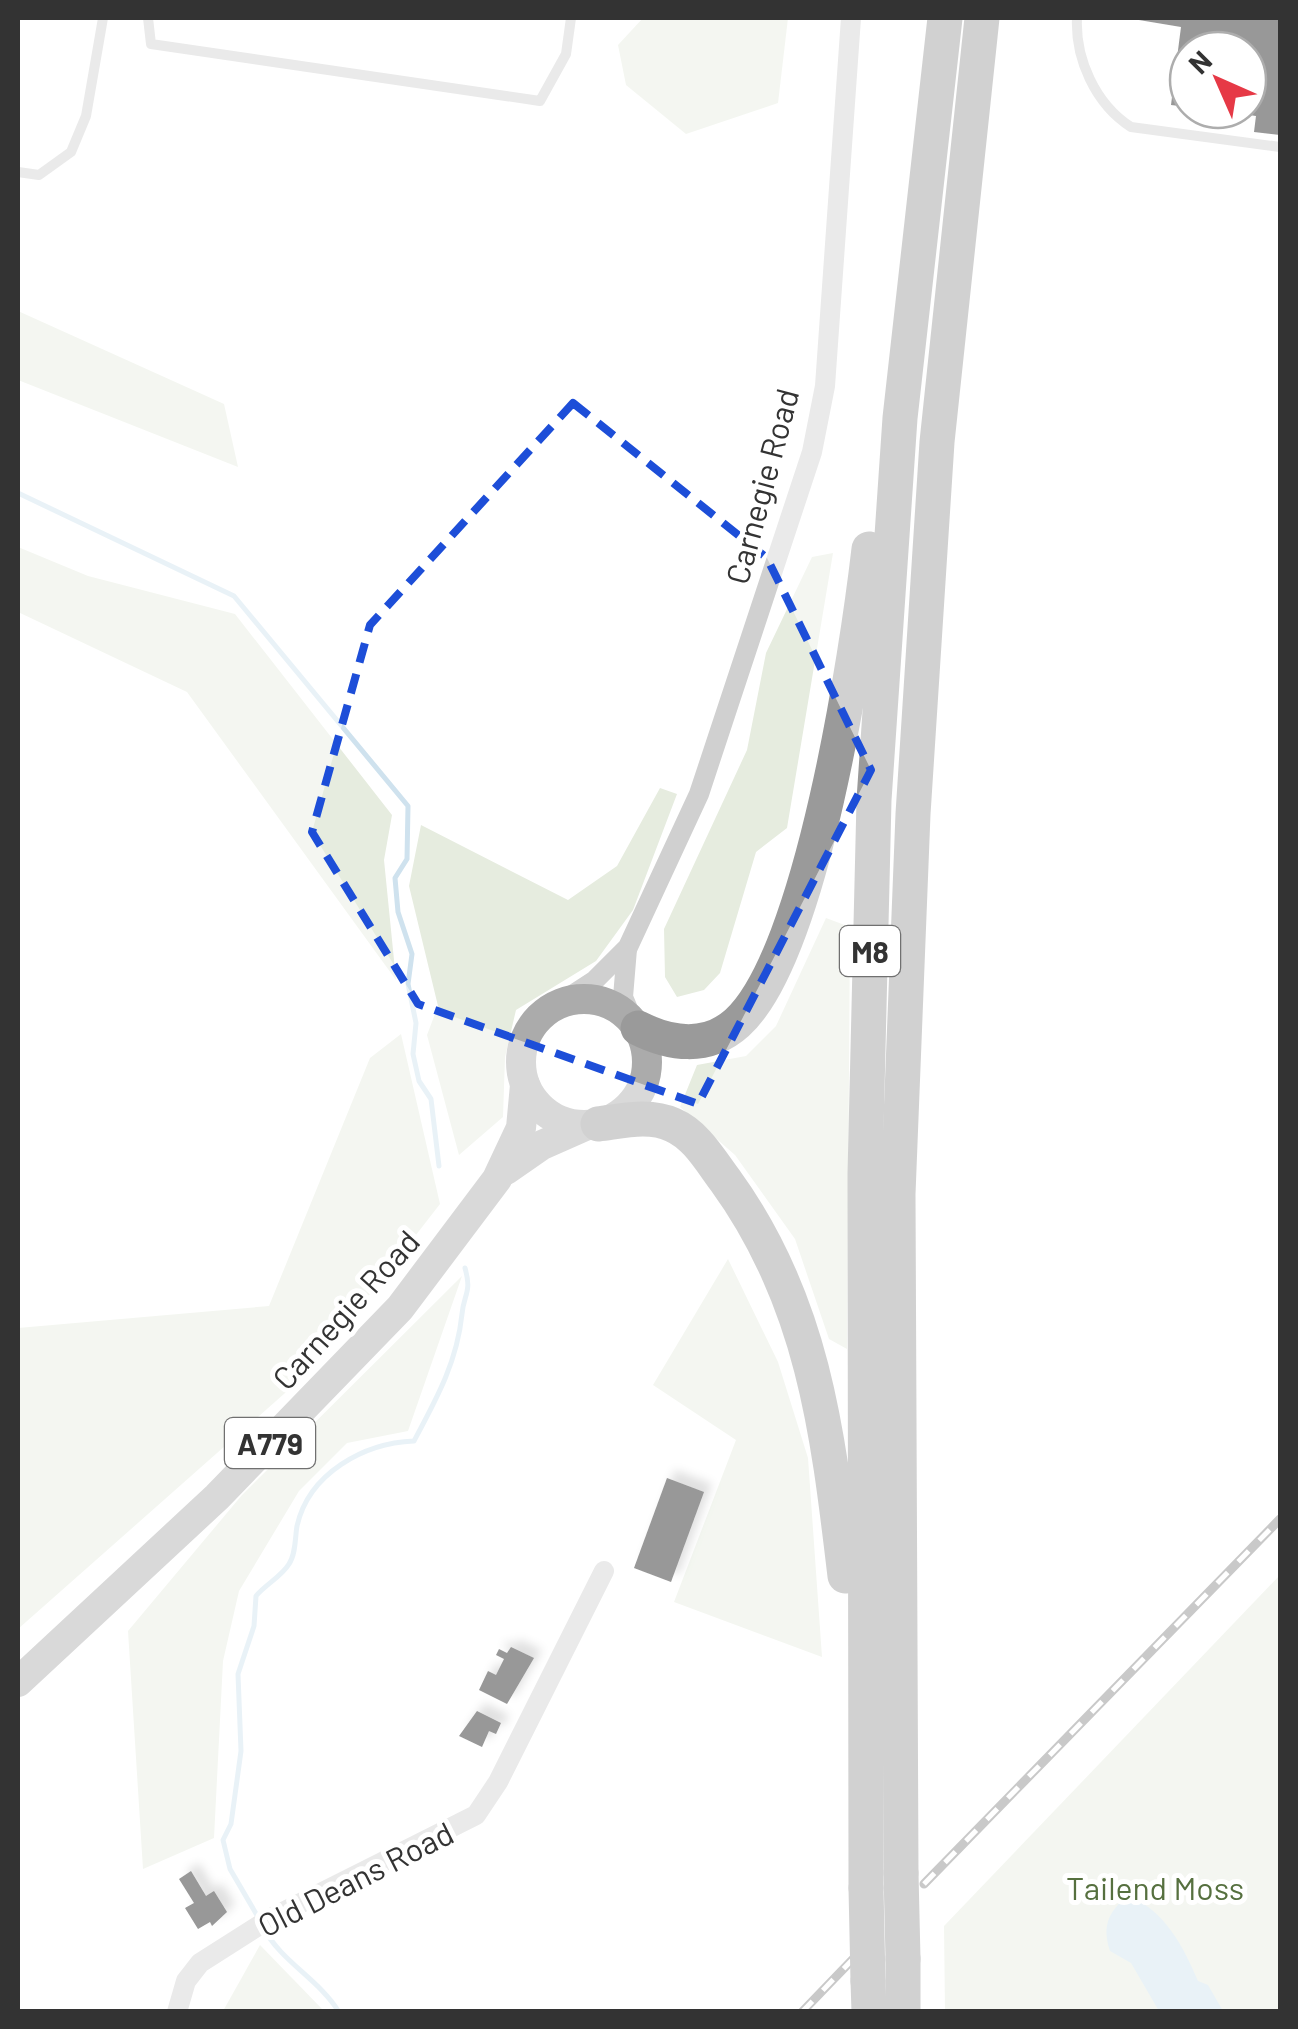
<svg xmlns="http://www.w3.org/2000/svg" width="1298" height="2029" viewBox="0 0 1298 2029" font-family="Barlow,sans-serif">
<style>
.green{fill:#e6ecdf}
.water{fill:#cfe2ee}
.lines{fill:none;stroke-linecap:round;stroke-linejoin:round}
.stream{stroke:#cfe2ee;stroke-width:5}
.building{fill:#1a1a1a;filter:url(#shadow)}
.service{stroke:#d0d0d0;stroke-width:10}
.minor{stroke:#d0d0d0;stroke-width:20}
.primary{stroke:#ababab;stroke-width:30}
.motorway{stroke:#9a9a9a;stroke-width:35}
.rail-casing{stroke:#888;stroke-width:9}
.rail{stroke:#fff;stroke-width:5;stroke-dasharray:15;stroke-linecap:butt}
.motorway-bridge{stroke:#9a9a9a;stroke-width:35}
.marked{fill:none;stroke:#1d4ed8;stroke-width:8;stroke-dasharray:20 12;stroke-linejoin:round}
.labels{text-anchor:middle;dominant-baseline:central;stroke-width:10;stroke-linejoin:round;paint-order:stroke}
.shield{fill:#fff;stroke:#707070;stroke-width:2.5}
.shield-label{font-size:30px;font-weight:bold;fill:#333}
.street-label{font-size:32px;fill:#333;stroke:#fff}
.park-label{font-size:32px;fill:#56703f;stroke:#fff}
</style>
<defs>
<filter id="shadow"><feDropShadow dx="8" dy="-8" stdDeviation="5" flood-color="#0004"/></filter>
</defs>
<rect width="100%" height="100%" fill="#fff"/>
<g class="green">
<polygon points="643,18 788,18 778,103 686,134 626,85 618,45"/>
<polygon points="18,311 224,404 238,467 18,380"/>
<polygon points="18,547 88,576 235,614 392,815 384,860 396,980 187,692 18,612"/>
<polygon points="833,553 787,828 756,852 720,973 704,990 677,997 665,977 664,929 747,750 766,653 812,557"/>
<polygon points="660,788 677,794 633,910 596,961 516,1010 505,1057 503,1117 459,1155 427,1035 438,1006 409,886 421,825 568,900 617,866"/>
<polygon points="826,918 850,927 847,1349 829,1339 795,1239 735,1155 680,1107 697,1065 746,1056 776,1026"/>
<polygon points="401,1034 440,1204 311,1370 18,1629 18,1328 269,1306 370,1058"/>
<polygon points="728,1259 778,1362 808,1458 822,1657 674,1602 736,1440 653,1385"/>
<polygon points="462,1276 408,1431 347,1443 299,1491 239,1591 223,1661 214,1838 143,1869 128,1631 242,1495"/>
<polygon points="1280,1575 1280,2011 945,2011 944,1926"/>
<polygon points="260,1945 324,2011 223,2011"/>
</g>
<path class="water" d="M1127,1896C1164,1908 1184,1948 1198,1981L1208,1985L1223,2011H1159L1131,1963L1110,1951C1102,1926 1108,1913 1127,1896Z"/>
<g class="lines">
<g class="stream">
<polyline points="18,493 234,596 408,806 407,859 395,878 398,912 412,954 408,984 416,1023 413,1054 419,1081 431,1099 439,1166"/>
<path d="M258,1917L230,1869L223,1840L231,1824L241,1751L238,1674L254,1626L256,1596C265,1585 282,1576 289,1564C296,1554 295,1537 297,1526C309,1473 364,1443 414,1441C437,1398 457,1362 462,1314C464,1293 472,1293 465,1268"/>
<path d="M263,1927C281,1962 318,1978 339,2012"/>
</g>
</g>
<g class="building">
<polygon points="1127,18 1280,18 1280,135 1254,132 1256,116 1229,112 1248,110 1248,50 1188,50 1188,107 1171,105 1181,27"/>
<polygon points="667,1478 704,1492 671,1582 634,1568"/>
<polygon points="511,1647 534,1658 507,1704 479,1690 488,1671 496,1675 504,1659 496,1655 499,1649 507,1653"/>
<polygon points="477,1711 501,1723 496,1734 489,1731 482,1747 459,1736"/>
<polygon points="191,1871 206,1896 214,1891 227,1912 212,1926 210,1922 198,1929 185,1908 194,1903 179,1879"/>
</g>
<g class="lines">
<g class="service">
<polyline points="148,18 151,44 540,101 566,54 571,18"/>
<path d="M1077,18C1075,58 1095,104 1131,127L1280,147"/>
<polyline points="18,172 39,175 71,152 86,116 103,18"/>
</g>
<g class="minor">
<polyline points="627,949 623,997 633,1021"/>
<polyline points="551,1009 594,981 628,947 699,794 812,452 825,386 851,18"/>
<polyline points="177,2012 186,1981 200,1963 269,1919 476,1815 498,1782 604,1571"/>
</g>
<g class="primary">
<circle cx="584" cy="1062" r="63"/>
<polyline points="506,1170 542,1145 585,1126"/>
<polyline points="18,1682 217,1497 400,1308 497,1179 521,1128 525,1085"/>
</g>
<g class="motorway">
<path d="M638,1028C670,1044 707,1050 737,1023C812,955 857,653 869,549"/>
<path d="M598,1124C623,1121 649,1114 673,1125C696,1135 710,1160 725,1180C813,1301 828,1432 845,1576"/>
<polyline points="901,1873 898,1194 913,814 937,442 982,18"/>
<polyline points="866,1888 865,1174 874,800 900,418 945,18"/>
<polyline points="868,1981 869,2012"/>
<polyline points="903,2012 903,1959"/>
</g>
<g class="rail-casing">
<g id="rail">
<polyline points="924,1884 1280,1519"/>
<polyline points="802,2012 853,1959"/>
</g>
</g>
<use href="#rail" class="rail"/>
<g class="motorway-bridge">
<polyline points="901,1873 903,1959"/>
<polyline points="866,1888 868,1981"/>
</g>
</g>
<path d="M0 0H1298V2029H0ZM573,403L767,558L871,770L698,1104L418,1004L312,832L370,625Z" fill="#fff" fill-opacity=".55" fill-rule="evenodd"/>
<path class="marked" d="M573,403L767,558L871,770L698,1104L418,1004L312,832L370,625Z"/>
<g class="labels">
<g class="shield">
<rect x="840" y="926" width="60" height="50" rx="8"/>
<rect x="225" y="1418" width="90" height="50" rx="8"/>
</g>
<g class="shield-label">
<text x="870" y="951">M8</text>
<text x="270" y="1443">A779</text>
</g>
<g class="street-label">
<text transform="translate(761 486) rotate(-75)">Carnegie Road</text>
<text transform="translate(345 1309) rotate(-48)">Carnegie Road</text>
<text transform="translate(355 1878) rotate(-27)">Old Deans Road</text>
</g>
<g class="park-label">
<text x="1155" y="1887">Tailend Moss</text>
</g>
</g>
<rect width="1298" height="2029" fill="none" stroke="#333333" stroke-width="40"/>
<g transform="translate(1218 80) rotate(315)"><circle r="48" fill="#ffffff" stroke="#adadad" stroke-width="2.5"/>
<path d="M0-8L18 38L0 25L-18 38Z" fill="#e63946"/>
<text y="-15" font-size="28" font-weight="bold" text-anchor="middle" fill="#333333">N</text>
</g>
</svg>
